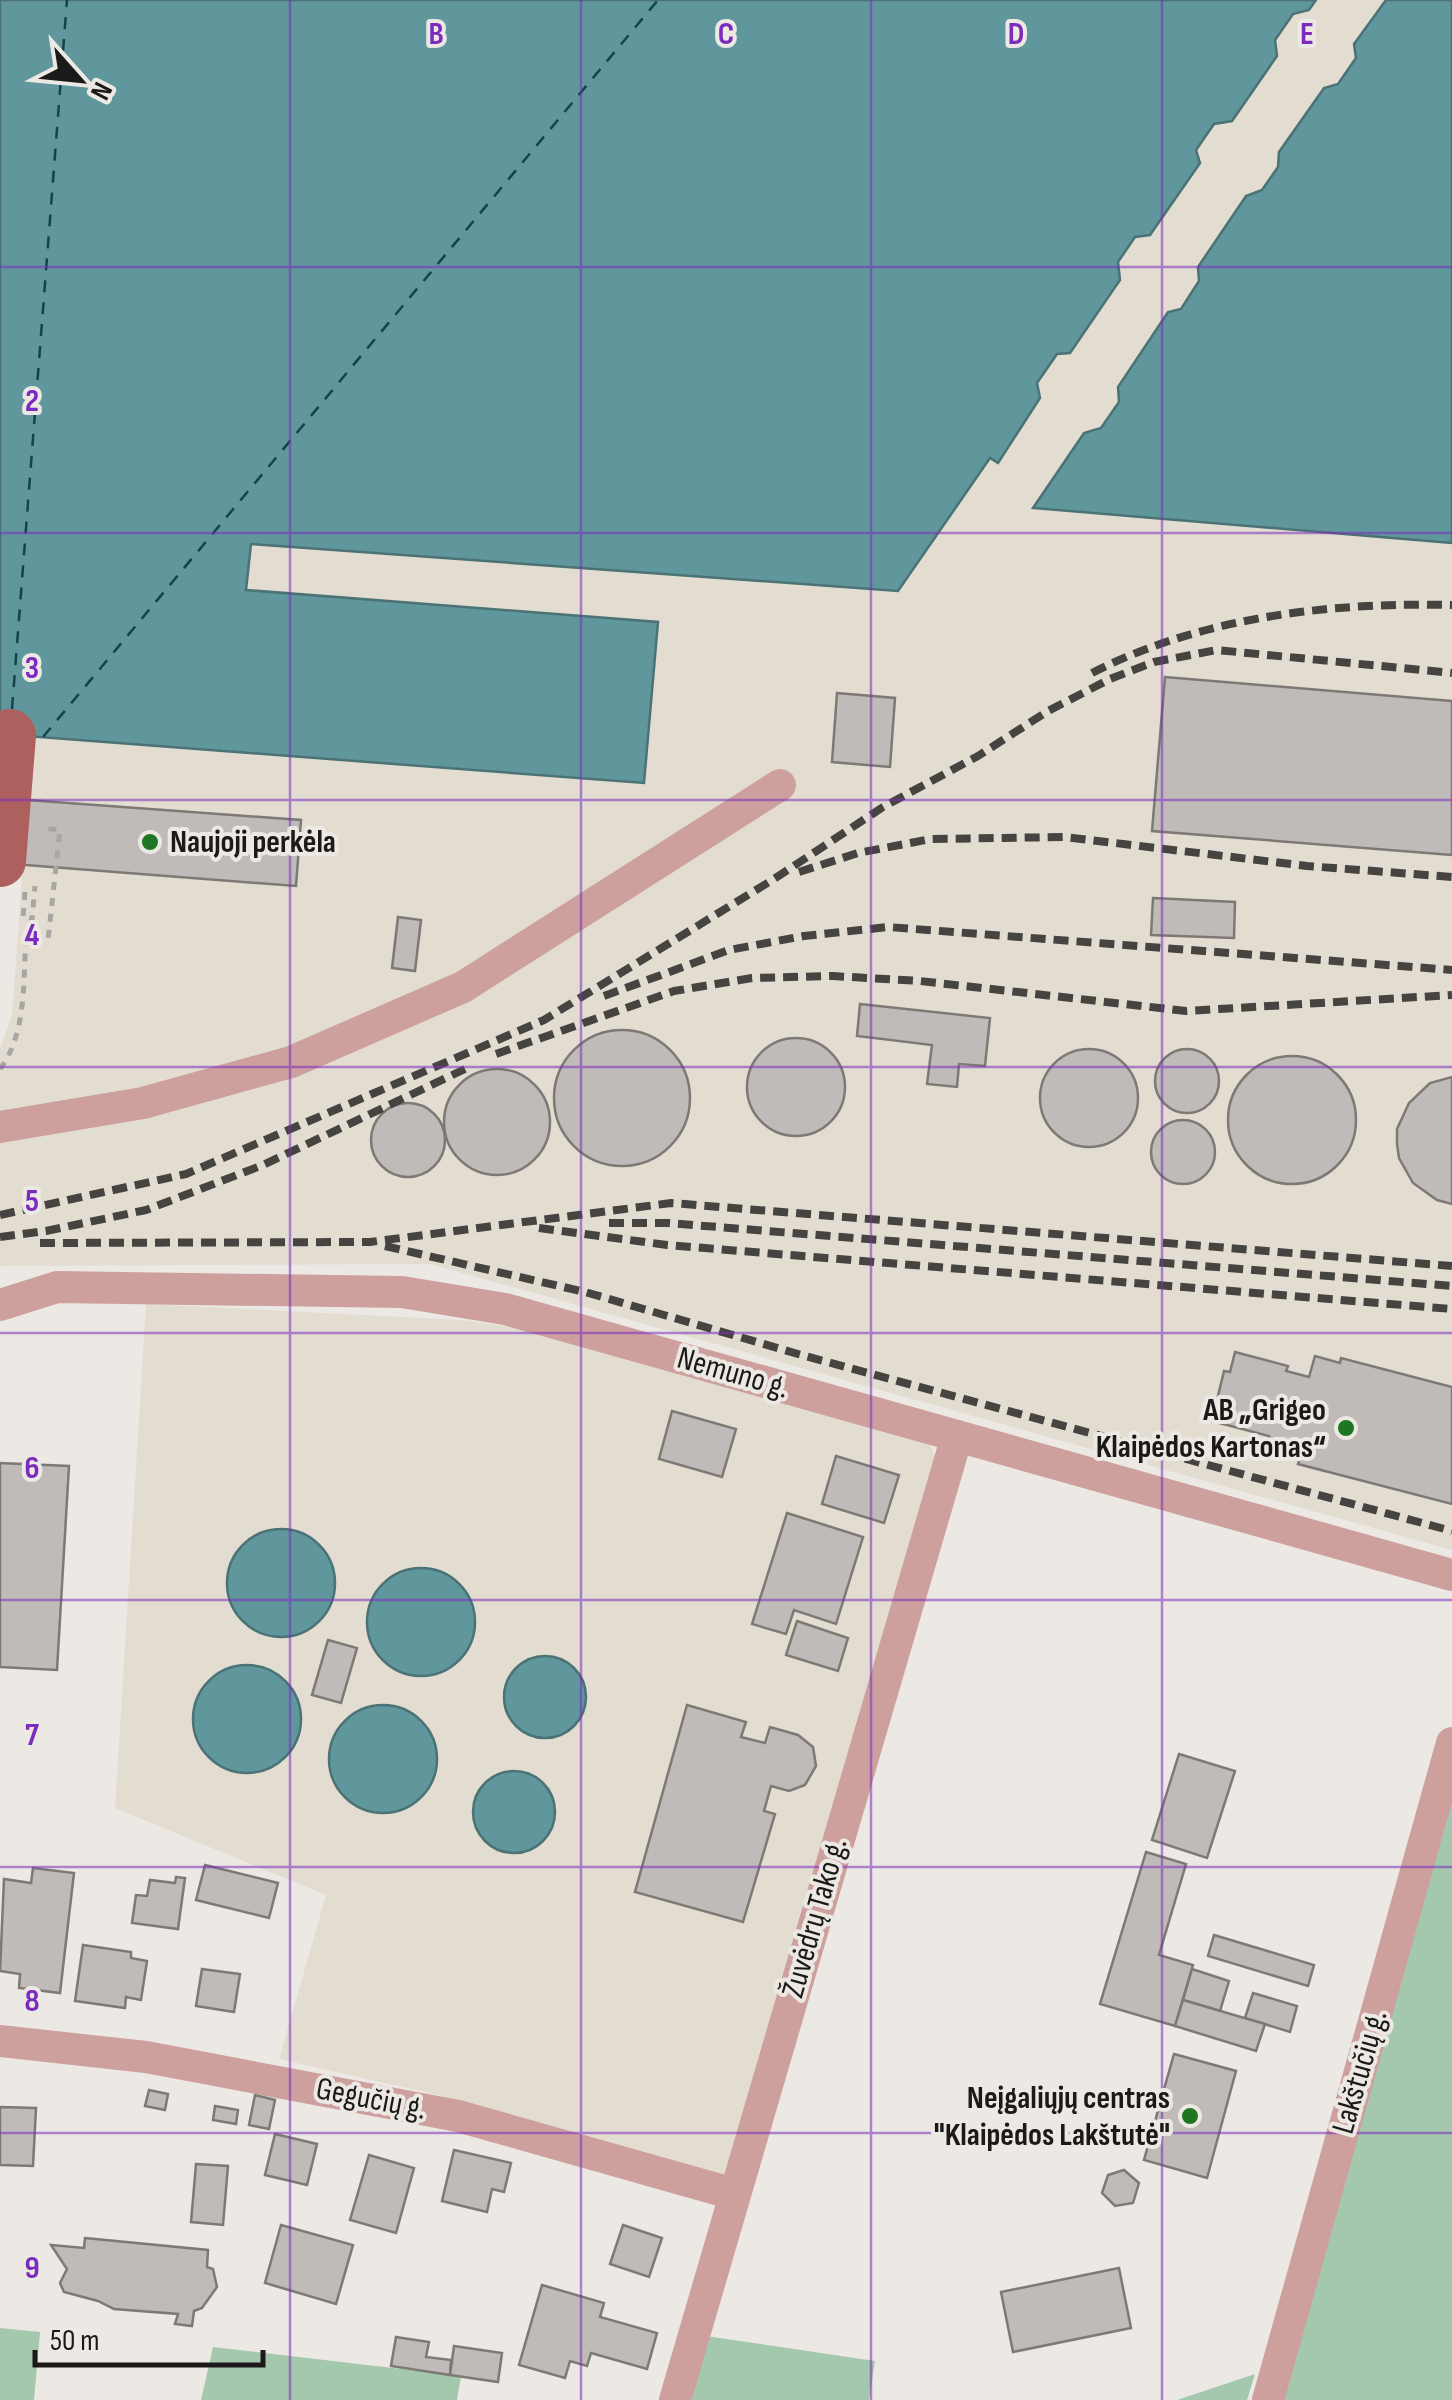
<svg xmlns="http://www.w3.org/2000/svg" width="1452" height="2400" viewBox="0 0 1452 2400" font-family="'Sofia Sans Condensed',sans-serif">
<style>
.built{fill:#e3ddd1}
.green{fill:#a4c8ad}
.water{fill:#60979d;stroke:#4b7275;stroke-width:2.5}
.lines{fill:none;stroke-linecap:round;stroke-linejoin:round}
.ferry{stroke:#12454b;stroke-width:2.5;stroke-dasharray:12 10;stroke-linecap:butt}
.building{fill:#c0bbb8;stroke:#7d7975;stroke-width:2.5}
.path{stroke:#a8a6a2;stroke-width:5;stroke-dasharray:8 8;stroke-linecap:butt}
.minor{stroke:#cda09e;stroke-width:32}
.primary{stroke:#ae605f;stroke-width:52}
.rail{stroke:#454441;stroke-width:8;stroke-dasharray:15 8;stroke-linecap:butt}
.grid{fill:none;stroke:#7b2cbf;stroke-width:2.5;stroke-opacity:0.55}
.poi-dot{fill:#1e7522;stroke:#ece9e4;stroke-width:4}
.labels{text-anchor:middle;dominant-baseline:central;stroke-width:8;stroke-linejoin:round;paint-order:stroke}
.poi-label{font-size:32px;font-weight:bold;fill:#1b1a18;stroke:#ece9e4;text-anchor:end}
.street-label{font-size:32px;fill:#1b1a18;stroke:#ece9e4}
.grid-label{font-size:32px;text-anchor:middle;font-weight:bold;fill:#7b2cbf;stroke:#ece9e4;stroke-width:8;stroke-linejoin:round;paint-order:stroke}
</style>
<rect width="100%" height="100%" fill="#ece9e4"/>
<g class="built">
<polygon points="1316,0 1386,0 1355,44 1357,58 1279,152 1278,167 1262,191 1246,197 1181,309 1168,312 1118,387 1119,402 1101,428 1084,433 1034,508 1452,543 1452,1550 430,1264 0,1266 0,1049 12,1015 32,737 644,782 658,622 246,590 251,544 898,590 990,458 999,462 1040,399 1037,383 1057,354 1070,353 1119,280 1117,263 1135,237 1150,235 1200,163 1196,150 1214,124 1232,121 1277,56 1275,40 1293,14 1309,10"/>
<polygon points="146,1304 461,1320 538,1331 919,1437 931,1447 937,1461 725,2179 442,2096 279,2059 326,1895 115,1808"/>
</g>
<g class="green">
<polygon points="1452,1791 1452,2400 1279,2400"/>
<polygon points="0,2328 40,2332 34,2400 0,2400"/>
<polygon points="706,2336 875,2361 869,2400 688,2400"/>
<polygon points="213,2347 461,2376 457,2400 201,2400"/>
<polygon points="1255,2374 1247,2400 1177,2400"/>
</g>
<g class="water">
<polygon points="0,0 1316,0 1309,10 1293,14 1275,40 1277,56 1232,121 1214,124 1196,150 1200,163 1150,235 1135,237 1118,262 1120,280 1070,353 1057,354 1037,383 1040,398 998,463 990,458 898,591 251,544 246,590 658,622 644,783 0,734"/>
<polygon points="1386,0 1452,0 1452,543 1033,508 1084,433 1101,428 1119,402 1118,387 1168,312 1181,309 1199,281 1198,267 1246,196 1262,190 1278,167 1279,152 1324,88 1338,84 1356,58 1354,44"/>
<circle cx="281" cy="1583" r="54"/>
<circle cx="421" cy="1622" r="54"/>
<circle cx="545" cy="1697" r="41"/>
<circle cx="247" cy="1719" r="54"/>
<circle cx="383" cy="1759" r="54"/>
<circle cx="514" cy="1812" r="41"/>
</g>
<g class="lines">
<g class="ferry">
<polyline points="12,709 67,0"/>
<polyline points="43,737 658,0"/>
</g>
</g>
<g class="building">
<polygon points="1165,677 1452,701 1452,855 1152,831"/>
<polygon points="837,693 895,698 890,767 832,762"/>
<polygon points="0,798 301,820 296,886 0,863"/>
<polygon points="1153,898 1235,902 1234,938 1151,935"/>
<polygon points="398,917 421,920 415,971 392,968"/>
<polygon points="860,1004 990,1018 985,1066 959,1064 957,1087 927,1084 932,1045 857,1036"/>
<circle cx="622" cy="1098" r="68"/>
<circle cx="796" cy="1087" r="49"/>
<circle cx="1089" cy="1098" r="49"/>
<circle cx="1187" cy="1081" r="32"/>
<circle cx="1292" cy="1120" r="64"/>
<circle cx="497" cy="1122" r="53"/>
<polygon points="1452,1077 1452,1204 1437,1200 1413,1183 1399,1158 1397,1144 1397,1129 1409,1103 1430,1083"/>
<circle cx="408" cy="1140" r="37"/>
<circle cx="1183" cy="1152" r="32"/>
<polygon points="1235,1352 1288,1366 1286,1371 1309,1377 1315,1356 1340,1363 1341,1358 1452,1387 1452,1504 1298,1464 1302,1451 1267,1442 1269,1436 1212,1421 1224,1371 1230,1372"/>
<polygon points="672,1411 736,1429 722,1477 659,1459"/>
<polygon points="836,1456 899,1475 884,1523 822,1504"/>
<polygon points="0,1463 69,1466 57,1670 0,1667"/>
<polygon points="787,1513 863,1537 836,1624 794,1610 786,1634 752,1624"/>
<polygon points="797,1621 848,1638 838,1671 786,1655"/>
<polygon points="328,1640 357,1648 341,1703 312,1695"/>
<polygon points="687,1705 746,1722 741,1737 765,1743 770,1727 798,1735 813,1747 816,1766 805,1785 789,1791 771,1786 764,1811 775,1814 743,1922 635,1892"/>
<polygon points="1179,1754 1235,1771 1207,1858 1152,1840"/>
<polygon points="1146,1852 1186,1864 1159,1955 1193,1965 1175,2026 1100,2004"/>
<polygon points="205,1865 278,1883 269,1918 196,1900"/>
<polygon points="33,1868 74,1873 60,1993 19,1988 20,1974 0,1971 4,1879 31,1883"/>
<polygon points="176,1877 185,1878 178,1929 132,1923 136,1895 147,1896 150,1880 175,1883"/>
<polygon points="1214,1935 1314,1965 1308,1986 1208,1956"/>
<polygon points="83,1945 131,1952 131,1958 147,1961 141,2000 126,1997 125,2008 75,2001"/>
<polygon points="202,1969 240,1974 234,2012 196,2006"/>
<polygon points="1192,1969 1229,1981 1220,2011 1183,2000"/>
<polygon points="1253,1993 1297,2006 1290,2032 1245,2018"/>
<polygon points="1183,2000 1265,2024 1256,2051 1175,2026"/>
<polygon points="1174,2054 1236,2071 1207,2178 1144,2160"/>
<polygon points="149,2090 168,2094 165,2110 145,2106"/>
<polygon points="255,2095 275,2100 269,2129 249,2125"/>
<polygon points="215,2106 238,2110 236,2124 213,2120"/>
<polygon points="0,2107 36,2108 33,2166 0,2165"/>
<polygon points="275,2134 317,2144 307,2185 265,2175"/>
<polygon points="454,2150 511,2163 504,2192 492,2189 487,2212 442,2201"/>
<polygon points="369,2155 414,2168 396,2233 350,2220"/>
<polygon points="196,2164 228,2166 223,2225 191,2222"/>
<polygon points="1124,2170 1139,2183 1133,2203 1115,2206 1102,2193 1108,2175"/>
<polygon points="281,2225 353,2245 336,2304 265,2283"/>
<polygon points="623,2225 662,2238 649,2277 610,2264"/>
<polygon points="85,2238 208,2250 207,2267 213,2269 217,2287 202,2308 194,2311 192,2326 175,2324 178,2314 114,2309 98,2301 64,2292 60,2283 67,2269 51,2245 84,2248"/>
<polygon points="1119,2268 1131,2328 1013,2352 1001,2292"/>
<polygon points="542,2285 604,2303 600,2317 657,2333 647,2369 591,2353 587,2366 570,2361 565,2378 519,2365"/>
<polygon points="396,2337 429,2342 426,2357 451,2360 450,2375 391,2366"/>
<polygon points="454,2346 502,2353 498,2382 450,2375"/>
</g>
<g class="lines">
<g class="path">
<polyline points="25,892 23,918 32,920 35,886"/>
<path d="M0,1069C27,1033 23,981 26,938L48,940L60,830L42,828"/>
</g>
<g class="minor">
<polyline points="0,1127 143,1103 291,1062 463,987 780,785"/>
<polyline points="0,1305 57,1287 402,1292 505,1309 1452,1575"/>
<polyline points="0,2041 146,2057 458,2116 734,2194"/>
<polyline points="675,2400 957,1436"/>
<polyline points="1268,2400 1452,1743"/>
</g>
<polyline class="primary" points="0,861 10,735"/>
<g class="rail">
<path d="M1092,673C1201,617 1331,602 1452,605"/>
<polyline points="799,872 858,853 931,839 1065,837 1307,866 1452,877"/>
<polyline points="604,996 729,950 804,936 888,927 1452,970"/>
<polyline points="496,1054 674,991 752,978 833,976 920,981 1186,1011 1452,995"/>
<polyline points="0,1215 186,1174 544,1020 774,879 883,807 978,756 1048,711 1110,679 1154,662 1217,650 1452,673"/>
<polyline points="609,1223 668,1223 1452,1286"/>
<polyline points="539,1228 667,1245 1452,1309"/>
<polyline points="0,1237 46,1231 146,1210 263,1165 465,1069"/>
<polyline points="40,1243 370,1242 671,1203 1452,1266"/>
<polyline points="385,1246 585,1292 798,1354 1452,1531"/>
</g>
</g>
<path class="grid" d="M290,0V2400M581,0V2400M871,0V2400M1162,0V2400M0,267H1452M0,533H1452M0,800H1452M0,1067H1452M0,1333H1452M0,1600H1452M0,1867H1452M0,2133H1452"/>
<g class="poi-dot">
<circle cx="150" cy="842" r="10"/>
<circle cx="1346" cy="1428" r="10"/>
<circle cx="1190" cy="2116" r="10"/>
</g>
<g class="labels">
<g class="poi-label">
<text x="170" y="842" text-anchor="start">Naujoji perkėla</text>
<text x="1326" y="1410">AB „Grigeo<tspan x="1326" dy="37">Klaipėdos Kartonas“</tspan></text>
<text x="1170" y="2098">Neįgaliųjų centras<tspan x="1170" dy="37">"Klaipėdos Lakštutė"</tspan></text>
</g>
<g class="street-label">
<text transform="translate(733 1373) rotate(16)">Nemuno g.</text>
<text transform="translate(815 1918) rotate(-74)">Žuvėdrų Tako g.</text>
<text transform="translate(1360 2072) rotate(-74)">Lakštučių g.</text>
<text transform="translate(371 2099) rotate(11)">Gegučių g.</text>
</g>
</g>
<g class="grid-label">
<text x="436" y="44">B</text>
<text x="726" y="44">C</text>
<text x="1016" y="44">D</text>
<text x="1307" y="44">E</text>
<text x="32" y="411">2</text>
<text x="32" y="678">3</text>
<text x="32" y="945">4</text>
<text x="32" y="1211">5</text>
<text x="32" y="1478">6</text>
<text x="32" y="1745">7</text>
<text x="32" y="2011">8</text>
<text x="32" y="2278">9</text>
</g>
<g transform="translate(80 80) rotate(117)" stroke="#ece9e4" stroke-width="8" paint-order="stroke">
<path d="M0-8L18 38L0 25L-18 38Z" fill="#1b1a18"/>
<text y="-15" font-size="28" font-weight="bold" text-anchor="middle" fill="#1b1a18">N</text>
</g>
<path d="M35 2350v15h228v-15" fill="none" stroke="#1b1a18" stroke-width="5"/>
<text x="50" y="2350" font-size="30" fill="#1b1a18" stroke="#ece9e4" stroke-width="8" paint-order="stroke">50 m</text>
</svg>
